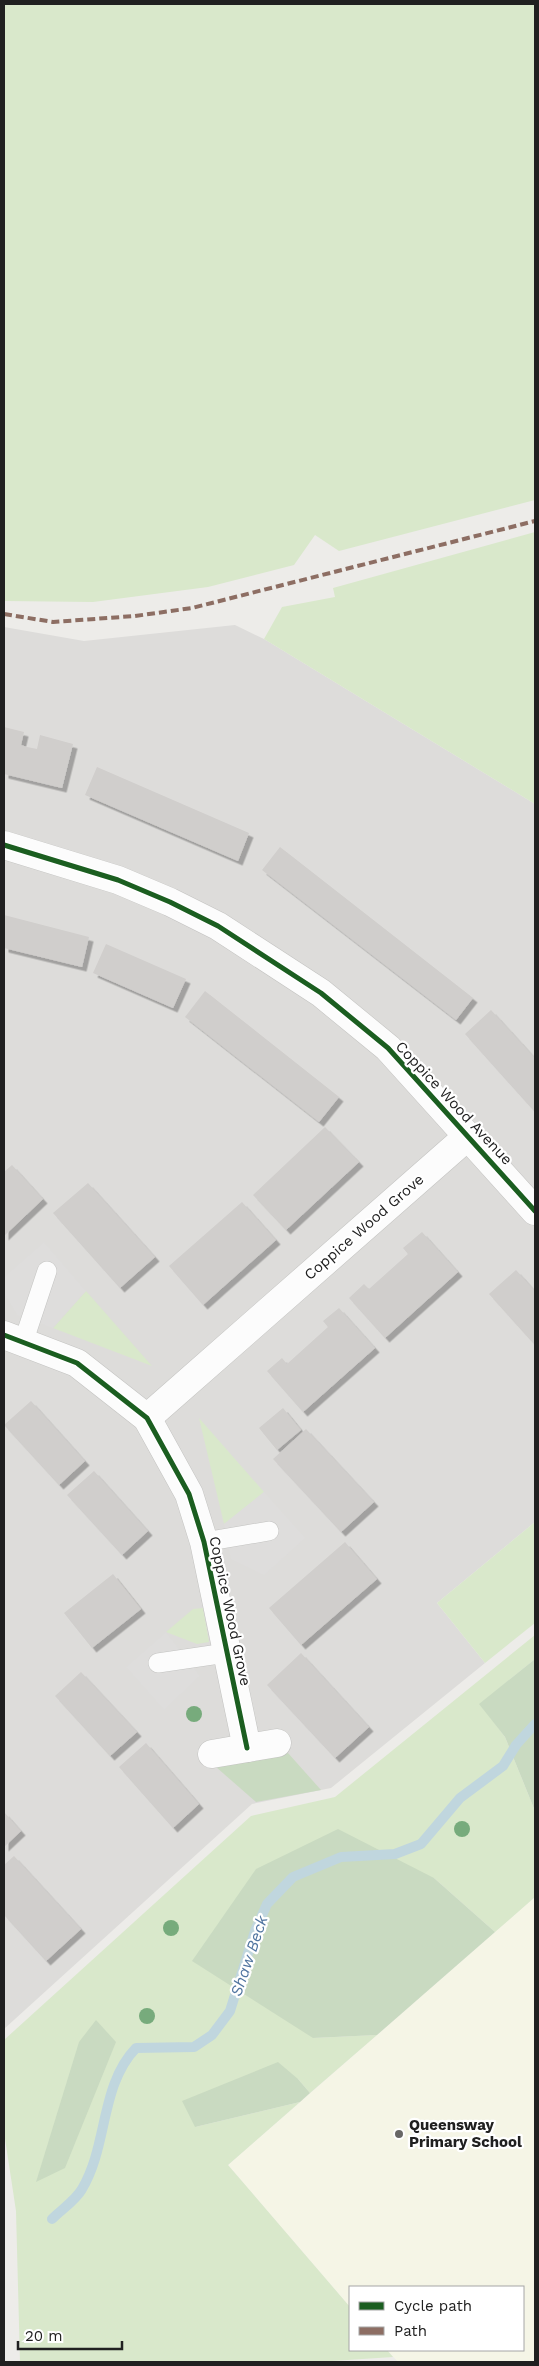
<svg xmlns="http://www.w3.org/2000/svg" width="539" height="2366" viewBox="0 0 539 2366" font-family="'Work Sans',sans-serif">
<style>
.residential{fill:#dddcda}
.education{fill:#f5f5e6}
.grass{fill:#d9e8cb}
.forest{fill:#c9dac1}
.parking{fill:#dedddc}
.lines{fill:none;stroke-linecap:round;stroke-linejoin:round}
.stream{stroke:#c0d6de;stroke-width:10}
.building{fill:#d0cecc;filter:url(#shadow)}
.service-casing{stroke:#c3c3c1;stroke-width:20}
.minor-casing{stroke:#c3c3c1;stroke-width:29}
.service{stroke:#fcfcfc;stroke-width:19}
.minor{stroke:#fcfcfc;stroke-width:28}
.quiet{stroke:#8d6e63;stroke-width:4;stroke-dasharray:8 4;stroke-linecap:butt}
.cycleway-casing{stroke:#fff;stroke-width:8}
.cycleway{stroke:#1b5e20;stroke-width:5}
.tree{fill:#77ab7c}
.poi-dot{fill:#686766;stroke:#fff;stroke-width:2}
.labels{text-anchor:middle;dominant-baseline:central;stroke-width:4.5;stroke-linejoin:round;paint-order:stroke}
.street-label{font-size:15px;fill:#202020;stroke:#fff}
.poi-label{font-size:15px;font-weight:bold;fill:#202020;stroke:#fff;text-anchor:start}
.water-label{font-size:16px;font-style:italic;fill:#5175a0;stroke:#fff}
</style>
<defs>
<filter id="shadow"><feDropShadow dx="4.5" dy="4.5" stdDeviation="0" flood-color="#0004"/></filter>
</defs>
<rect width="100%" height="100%" fill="#edece9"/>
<polygon class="residential" points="235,625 264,639 535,804 535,1522 437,1603 485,1663 331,1788 252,1804 4,2029 4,627 84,641"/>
<polygon class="education" points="535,1897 535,2362 398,2362 387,2350 523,2350 523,2287 350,2287 350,2307 228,2165"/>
<g class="grass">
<polygon points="4,4 535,4 535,500 339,551 315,535 294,565 208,587 93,602 4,601"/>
<polygon points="535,532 535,804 264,639 282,607 335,597 333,588"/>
<polygon points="86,1291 152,1366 53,1328"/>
<polygon points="199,1418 264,1492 224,1524"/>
<polygon points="535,1522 535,1623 485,1663 437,1603"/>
<polygon points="203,1608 209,1642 197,1644 166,1632 193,1609"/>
<polygon points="535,1635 535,1659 480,1704 505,1737 535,1811 535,1897 495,1932 434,1878 313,2038 377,2035 310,2093 298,2079 195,2127 300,2102 228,2165 350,2307 350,2350 387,2350 393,2357 317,2362 20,2362 16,2211 4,2132 4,2040 251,1816 335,1797"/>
</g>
<g class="forest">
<polygon points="535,1659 535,1811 505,1737 479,1704"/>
<polygon points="288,1753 321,1790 256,1802 216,1767"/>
<polygon points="338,1829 434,1878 495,1932 377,2035 313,2038 192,1961 256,1869"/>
<polygon points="96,2020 116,2042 65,2168 36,2182 79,2042"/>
<polygon points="278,2062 298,2079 310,2093 300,2102 195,2127 182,2101"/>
</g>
<g class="parking">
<polygon points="44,1242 86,1291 53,1328 17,1315 4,1293 4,1277"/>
<polygon points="264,1492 305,1538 264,1575 231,1559 224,1524"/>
<polygon points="166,1632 200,1676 164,1710 126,1667"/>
</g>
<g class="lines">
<path class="stream" d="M52,2219C61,2210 76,2200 82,2189C108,2146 100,2085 136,2048L194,2047L212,2035L230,2011L255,1931L267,1904L293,1877L341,1857L395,1854L421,1844L460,1798L503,1766L516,1745L535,1724"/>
</g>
<g class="building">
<polygon points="4,727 24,732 21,745 27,747 37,749 40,735 73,744 62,788 4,774"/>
<polygon points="97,767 249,833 238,861 85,795"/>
<polygon points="280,847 473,998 456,1020 262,870"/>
<polygon points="4,915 89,937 82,967 4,948"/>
<polygon points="106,944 186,979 173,1008 93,973"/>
<polygon points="205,991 339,1097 319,1122 185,1017"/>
<polygon points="491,1010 535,1058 535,1112 465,1034"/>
<polygon points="325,1127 359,1162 286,1230 253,1195"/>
<polygon points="12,1165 43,1199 4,1236 4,1172"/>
<polygon points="88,1183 155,1257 120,1288 53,1213"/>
<polygon points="242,1202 276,1240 203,1305 169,1266"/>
<polygon points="422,1232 458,1272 385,1338 349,1298 364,1284 369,1289 408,1254 403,1248"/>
<polygon points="516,1270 535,1291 535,1345 489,1294"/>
<polygon points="339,1308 375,1348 303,1412 267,1371 282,1358 287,1364 328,1327 323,1321"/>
<polygon points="31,1401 85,1461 59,1485 4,1425"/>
<polygon points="283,1408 301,1430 277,1450 259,1428"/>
<polygon points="306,1429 374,1502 341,1532 273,1459"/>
<polygon points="94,1471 148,1531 122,1555 67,1495"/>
<polygon points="345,1542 377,1579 301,1645 269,1608"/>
<polygon points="113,1574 141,1609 92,1648 64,1613"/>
<polygon points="301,1653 369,1727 335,1758 267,1685"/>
<polygon points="81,1672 137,1732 110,1756 55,1696"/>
<polygon points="146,1743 199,1804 173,1828 119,1767"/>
<polygon points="4,1812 21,1831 4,1847"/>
<polygon points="14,1856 81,1929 46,1961 4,1915 4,1865"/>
</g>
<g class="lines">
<g class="service-casing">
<g id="service">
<polyline points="23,1343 47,1271"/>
<polyline points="204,1542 269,1531"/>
<polyline points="158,1663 226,1653"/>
</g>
</g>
<g class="minor-casing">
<g id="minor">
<polyline points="4,845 118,880 170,902 218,926 321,993 388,1048 535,1211"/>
<polyline points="4,1335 77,1363 147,1418 189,1494 204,1542 247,1748"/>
<polyline points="147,1418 468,1136"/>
<polyline points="212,1754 277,1743"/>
</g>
</g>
<use href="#service" class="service"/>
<use href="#minor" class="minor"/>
<polyline class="quiet" points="4,614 53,622 135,616 192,608 535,521"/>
<g class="cycleway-casing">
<g id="cycleway">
<polyline points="4,845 118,880 170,902 218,926 321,993 388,1048 535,1211"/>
<polyline points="4,1335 77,1363 147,1418 189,1494 204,1542 247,1748"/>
</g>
</g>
<use href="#cycleway" class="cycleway"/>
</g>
<g class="tree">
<circle cx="194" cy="1714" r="8"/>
<circle cx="462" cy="1829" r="8"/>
<circle cx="171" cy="1928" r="8"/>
<circle cx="147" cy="2016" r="8"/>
</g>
<circle class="poi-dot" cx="399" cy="2134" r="5"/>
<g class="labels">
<g class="street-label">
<text transform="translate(454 1103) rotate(47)">Coppice Wood Avenue</text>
<text transform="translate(364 1227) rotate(-41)">Coppice Wood Grove</text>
<text transform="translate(230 1611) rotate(78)">Coppice Wood Grove</text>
</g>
<g class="poi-label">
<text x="409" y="2125">Queensway<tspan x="409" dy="17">Primary School</tspan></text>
</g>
<g class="water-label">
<text transform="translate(249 1956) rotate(-71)">Shaw Beck</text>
</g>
</g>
<rect width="539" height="2366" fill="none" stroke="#202020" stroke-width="10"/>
<rect x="349" y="2286" width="175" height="65" fill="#ffffff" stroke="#a6a6a6"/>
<rect x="359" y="2302" width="25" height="8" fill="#1b5e20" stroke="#a6a6a6"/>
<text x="394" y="2311" font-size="15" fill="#202020">Cycle path</text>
<rect x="359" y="2327" width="25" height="8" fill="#8d6e63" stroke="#a6a6a6"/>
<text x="394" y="2336" font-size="15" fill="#202020">Path</text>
<path d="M18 2341v8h104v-8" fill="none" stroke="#202020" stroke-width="2.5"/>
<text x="25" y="2341" font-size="15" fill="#202020" stroke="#ffffff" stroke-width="4" paint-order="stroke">20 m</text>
</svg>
